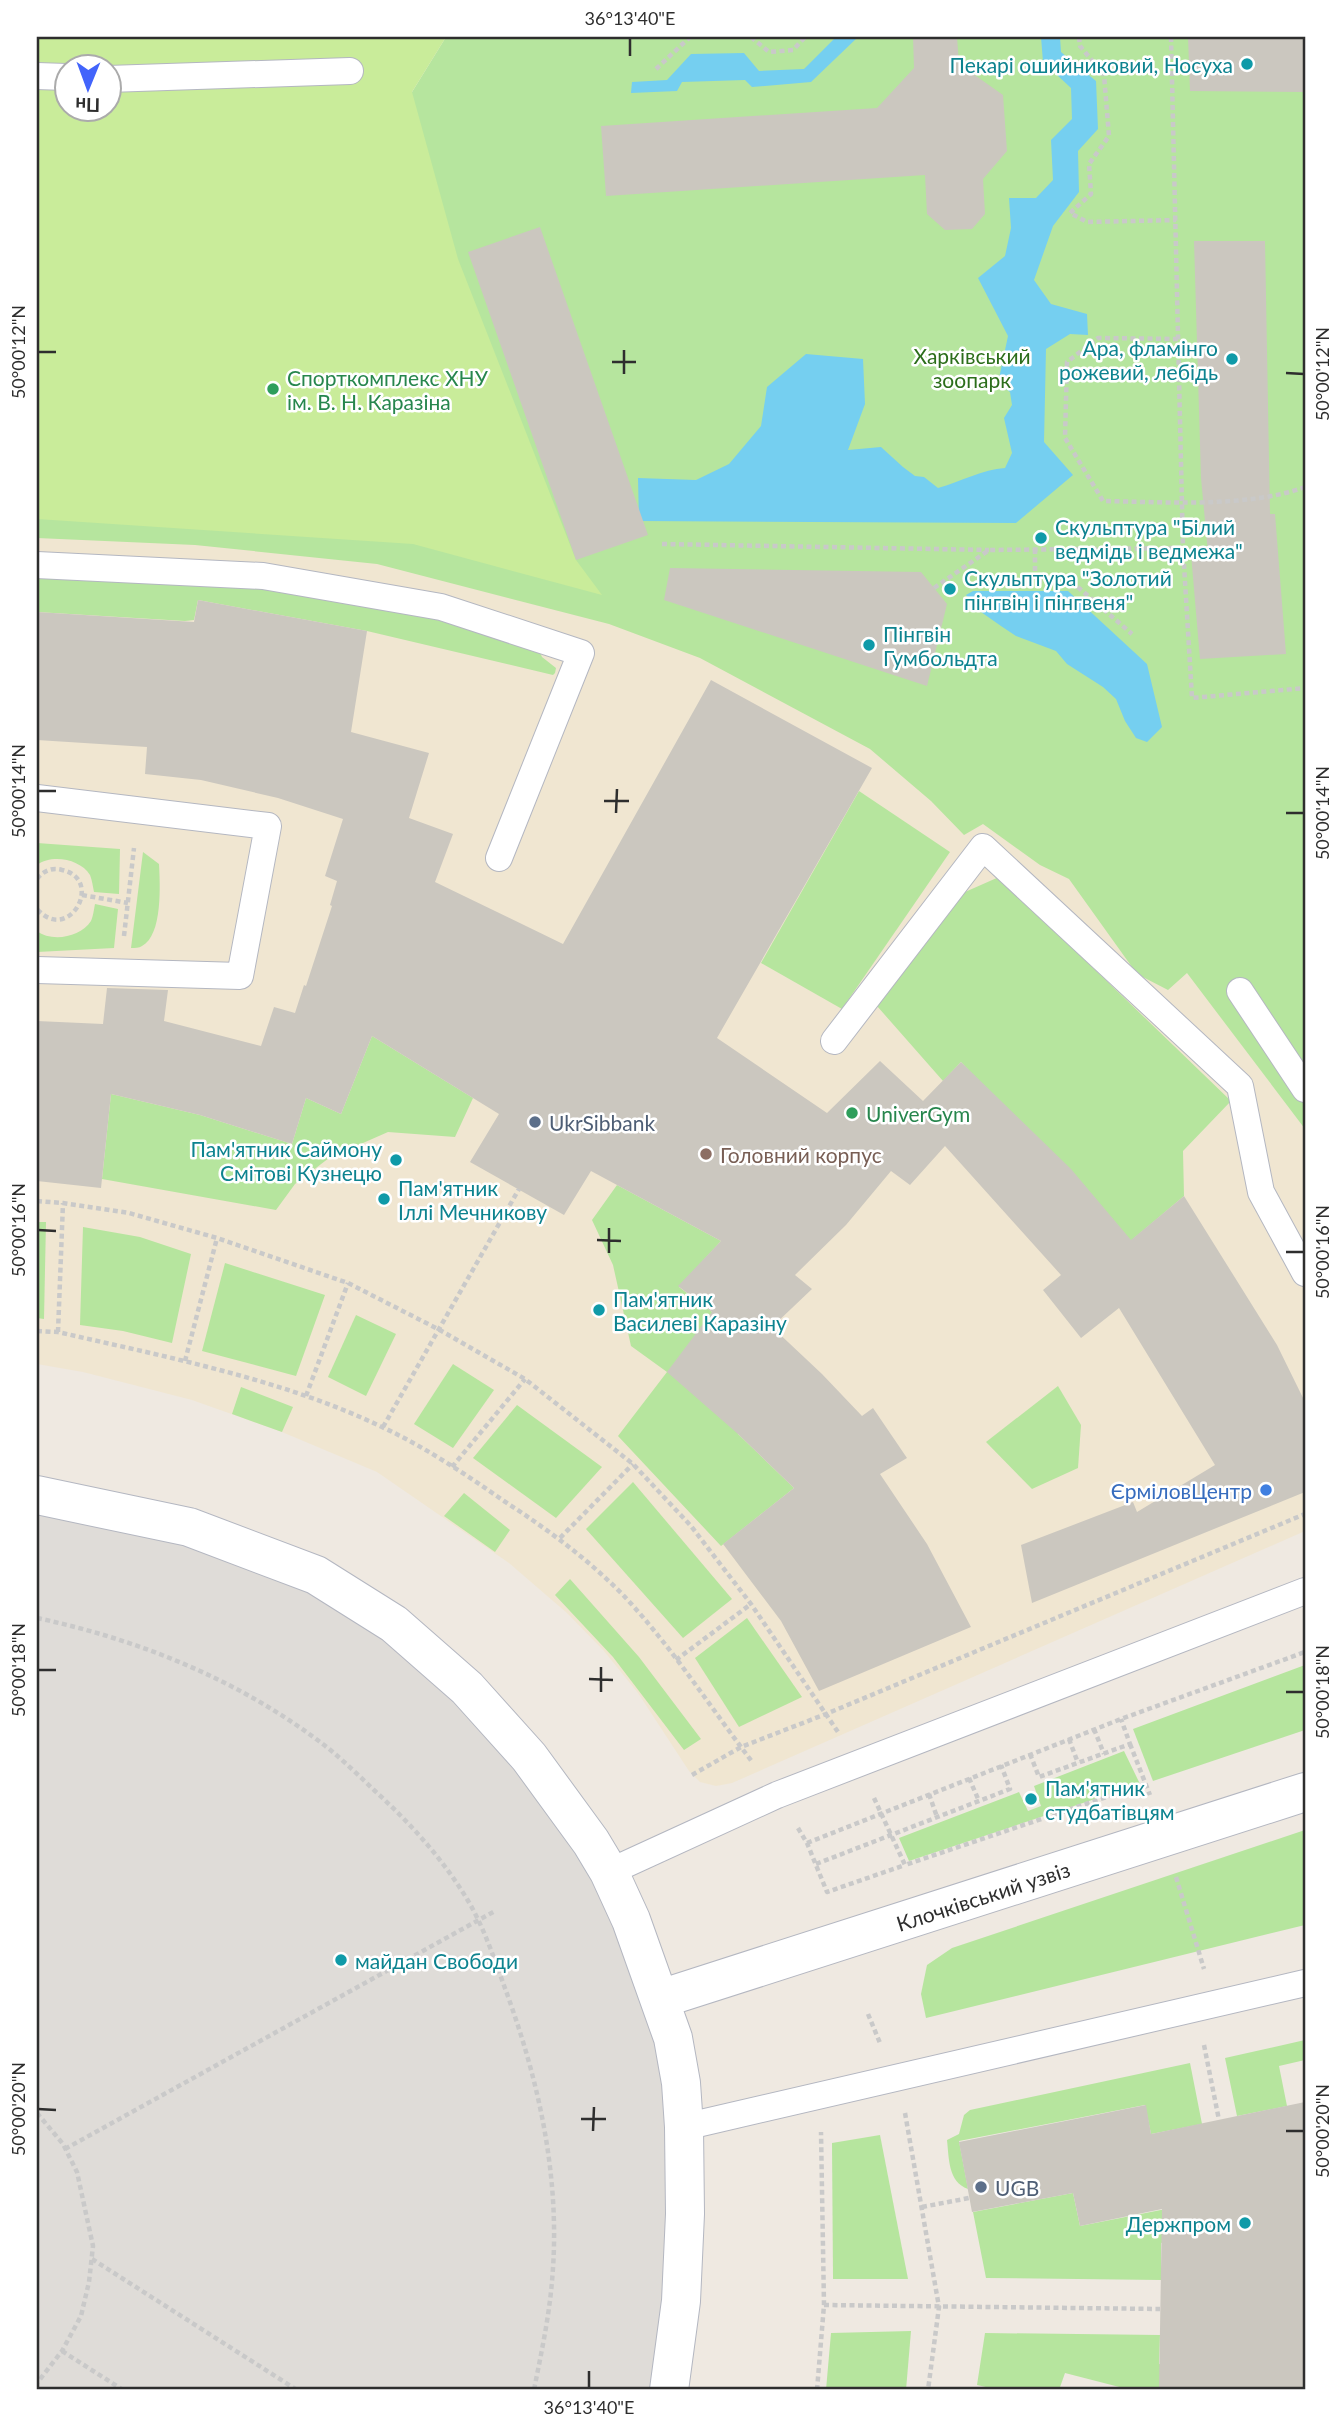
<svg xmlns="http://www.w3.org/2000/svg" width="1342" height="2427" viewBox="0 0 1342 2427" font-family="Lato,sans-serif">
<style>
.education{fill:#f0e6d1}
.green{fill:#b6e59e}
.pitch{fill:#c9ec9a;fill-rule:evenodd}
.plaza{fill:#dfdcd8}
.water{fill:#75cff0}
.building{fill:#cbc7bf}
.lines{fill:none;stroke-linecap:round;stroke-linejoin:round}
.lane-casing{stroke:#b4b7c1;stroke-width:28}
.secondary-casing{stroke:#b4b7c1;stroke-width:40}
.path{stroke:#c9c9c9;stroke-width:4.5;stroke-dasharray:5 3.5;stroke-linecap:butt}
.lane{stroke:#fff;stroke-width:26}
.secondary{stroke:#fff;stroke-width:38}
.ticks{fill:none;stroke:#2e2e2e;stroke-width:2.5}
.culture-dot{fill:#0f9aa8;stroke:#fff;stroke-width:2.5}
.leisure-dot{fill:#2e9e5b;stroke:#fff;stroke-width:2.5}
.service-dot{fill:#5c6f8a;stroke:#fff;stroke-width:2.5}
.education-dot{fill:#8d6e63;stroke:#fff;stroke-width:2.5}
.shop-dot{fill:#3f7fe0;stroke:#fff;stroke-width:2.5}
.labels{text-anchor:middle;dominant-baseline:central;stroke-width:5;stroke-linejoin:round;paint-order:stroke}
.culture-label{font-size:21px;fill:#0d838f;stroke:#fff;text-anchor:start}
.park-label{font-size:21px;fill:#2c6e1b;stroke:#fff}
.leisure-label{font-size:21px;fill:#27864d;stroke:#fff;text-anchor:start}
.service-label{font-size:21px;fill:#4e5e75;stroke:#fff;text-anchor:start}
.education-label{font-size:21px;fill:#785e54;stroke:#fff;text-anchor:start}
.shop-label{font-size:21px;fill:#366cbe;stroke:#fff;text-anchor:end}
.street-label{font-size:21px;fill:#2e2e2e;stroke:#fff}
.neatline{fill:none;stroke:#2e2e2e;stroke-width:2.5}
.ticks-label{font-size:18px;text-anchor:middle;fill:#2e2e2e}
</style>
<rect width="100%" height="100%" fill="#efe9e1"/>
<polygon class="education" points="37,513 602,595 1123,886 1305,1129 1305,1531 732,1783 716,1786 700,1782 689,1771 638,1693 604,1651 567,1613 509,1563 377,1472 282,1432 192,1400 83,1372 37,1364"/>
<g class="green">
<polygon points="446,37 1305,37 1305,1129 1187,973 1168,990 1137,974 1069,879 1040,865 983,824 964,835 931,801 870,749 700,658 609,624 377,564 195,545 37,538 37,491 66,108 138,125 412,92"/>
<polygon points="37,564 123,566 390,607 538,648 542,657 556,668 555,673 553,675 367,631 198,600 194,620 185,621 37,612"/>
<polygon points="859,791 950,852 842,1009 761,963"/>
<path d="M37,843L120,849L119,894L94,892C93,887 92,880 90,875C80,859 52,854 37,865Z"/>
<path d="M143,852L159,864C160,884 163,935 142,946C139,948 135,948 131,948Z"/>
<polygon points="999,877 1231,1101 1183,1151 1184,1196 1127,1244 961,1062 943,1081 877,1006 965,892"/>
<path d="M95,904L118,909L114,948L37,952V931C51,942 80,938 91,921C93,917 94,909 95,904Z"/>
<polygon points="372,1036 473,1098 455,1137 388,1132 329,1158 295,1184 276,1210 102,1179 111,1094 200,1115 292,1144 306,1098 341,1114"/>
<polygon points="617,1185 721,1241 679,1287 712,1312 738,1434 794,1488 721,1546 618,1436 667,1372 631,1346 613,1265 592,1220"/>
<polygon points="37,1222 46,1222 44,1319 37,1318"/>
<polygon points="83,1227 140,1237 191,1254 172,1343 123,1331 80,1325"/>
<polygon points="225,1263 325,1295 296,1376 202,1351"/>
<polygon points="356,1315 396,1334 366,1396 328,1377"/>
<polygon points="453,1364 494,1390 453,1448 414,1424"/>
<polygon points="1058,1386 1081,1425 1078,1468 1032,1489 986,1442"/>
<polygon points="241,1387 293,1407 282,1432 232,1414"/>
<polygon points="517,1405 602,1467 556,1518 473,1458"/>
<polygon points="633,1482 732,1599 683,1638 586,1529"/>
<polygon points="464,1493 510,1530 495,1552 444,1516"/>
<polygon points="570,1579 639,1657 701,1739 684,1750 613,1657 555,1595"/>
<polygon points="747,1618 802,1697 739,1727 695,1658"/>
<polygon points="1305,1665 1305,1730 1153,1781 1133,1729"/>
<polygon points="1124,1751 1140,1784 909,1861 899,1838 1019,1792 1028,1811 1041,1806 1034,1786"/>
<polygon points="1305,1830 1305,1925 926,2018 921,1994 927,1965 952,1948"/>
<polygon points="1305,2040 1305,2060 1279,2066 1287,2106 1237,2116 1225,2058"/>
<path d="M1190,2063L1202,2124L1151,2134L1145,2105L959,2141L968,2189C948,2182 949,2158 947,2140L959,2134L964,2115L970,2110Z"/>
<polygon points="880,2135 908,2279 833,2279 832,2143"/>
<polygon points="1073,2193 1080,2226 1181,2206 1187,2238 1161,2243 1161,2280 986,2278 973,2212"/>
<polygon points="911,2331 906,2390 826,2390 831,2333"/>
<polygon points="985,2333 1160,2335 1159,2364 1182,2368 1182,2390 1131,2390 1065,2373 1059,2390 999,2390 977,2385"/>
</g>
<path class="pitch" d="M37,37H446L412,92L458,259L576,560L602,595L413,544L37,519ZM66,66H108V108H66Z"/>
<polygon class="plaza" points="37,1495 316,1575 529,1757 673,2038 669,2390 37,2390"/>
<g class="water">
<polygon points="836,37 858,37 811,82 752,87 745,80 682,82 677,91 631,93 632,82 667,80 691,54 744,53 759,71 804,69"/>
<path d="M1041,37H1060L1061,52L1096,81L1098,129L1078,151L1079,192L1053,226L1034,280L1051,304L1087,314L1088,335L1070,334L1046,349L1044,442L1073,475L1016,523L639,521L638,478L696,480L729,464L761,426L767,387L806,354L863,359L865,404L848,450L881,447L903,467L915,476L924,477L938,488C960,482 983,469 1005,468L1012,453L1004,418L1012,405L1010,392L998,383L1008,336L978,278L1005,256L1011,228L1009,198H1036L1053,180L1051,140L1072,119L1071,88L1043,62Z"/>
<polygon points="973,591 1068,591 1147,664 1162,727 1147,742 1136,738 1125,721 1116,699 1103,687 1067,664 1056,651 1016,636 1001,626 981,612 966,595"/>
</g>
<g class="building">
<polygon points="913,37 957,37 959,64 1003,95 1007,151 983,179 985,214 972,229 945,230 927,214 925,175 606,196 601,126 877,108 914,68"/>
<polygon points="1188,37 1305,37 1305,92 1190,91"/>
<polygon points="540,227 648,535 576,560 468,252"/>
<polygon points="1194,241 1265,241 1270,514 1275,514 1286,654 1200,659 1191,554 1208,553 1201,478"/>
<polygon points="670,568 921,572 947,604 927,686 664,600"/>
<polygon points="198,600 367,631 351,732 429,753 409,818 453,834 435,882 563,944 711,680 872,768 717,1038 827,1113 880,1061 923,1101 961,1062 1071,1169 1131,1240 1184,1196 1277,1345 1305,1402 1305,1492 1032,1603 1021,1545 1133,1502 1137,1512 1215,1465 1119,1308 1081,1338 1043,1290 1061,1275 945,1146 910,1185 891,1171 846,1225 795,1275 812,1289 772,1327 822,1374 862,1416 873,1408 907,1458 880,1474 927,1544 971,1627 819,1691 781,1621 723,1544 794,1488 738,1434 667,1372 712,1312 678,1286 721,1241 591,1171 564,1215 470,1162 499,1114 372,1036 341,1114 306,1098 292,1144 200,1115 111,1094 101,1188 37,1181 37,1021 103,1024 107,988 168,990 164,1021 261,1046 274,1007 295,1013 304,985 306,986 332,906 330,905 337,881 325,876 343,819 278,798 201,780 145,774 147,747 37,740 37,612 194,622"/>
<polygon points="1305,2102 1305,2390 1159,2390 1162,2209 1080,2226 1073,2193 972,2212 959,2142 1146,2105 1151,2134"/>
</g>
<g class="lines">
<g class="lane-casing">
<g id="lane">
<polyline points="37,76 66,77"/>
<polyline points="108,79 350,71"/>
<polyline points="37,565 263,576 441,607 581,653 499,858"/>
<polyline points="37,798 268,826 240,976 37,970"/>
<polyline points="1240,991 1305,1089"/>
<polyline points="834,1041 983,847 1240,1086 1261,1192 1305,1273"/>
<polyline points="609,1872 777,1795 1305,1591"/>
<polyline points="684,2127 1305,1983"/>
</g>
</g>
<g class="secondary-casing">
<g id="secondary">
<polyline points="37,1495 189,1527 316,1575 394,1624 467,1688 529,1757 591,1842 609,1872 631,1920 673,2038 681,2083 684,2127 685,2214 681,2301 669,2390"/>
<polyline points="660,1999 1305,1792"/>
</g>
</g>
<g class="path">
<polyline points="751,37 769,52 793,50 805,37"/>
<polyline points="1079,37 1080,46 1104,75 1109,136 1089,164 1091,194 1070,213 1087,222 1176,220"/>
<polyline points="1171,37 1183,548 1192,698 1305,688"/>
<polyline points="656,69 690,37"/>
<path d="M1178,339L1098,338L1067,362L1065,438L1103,501C1165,502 1248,508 1305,487"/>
<polyline points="662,544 989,550"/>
<polyline points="1035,549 1035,581 1072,582 1132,634"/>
<polyline points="934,588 989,550 1183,548"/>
<path d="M37,879C43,871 52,867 62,870C105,879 69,945 37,909"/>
<polyline points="82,895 128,903"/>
<polyline points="124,936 134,848"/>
<polyline points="37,1201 63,1203 129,1213 217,1238 348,1283 438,1329 525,1379 633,1464 691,1526 751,1604 838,1732"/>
<path d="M37,1331L58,1332C166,1357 282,1379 382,1427C425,1447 465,1474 504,1501C547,1529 588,1559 624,1596C671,1646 711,1708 753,1763"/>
<polyline points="58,1332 63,1203"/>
<polyline points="185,1361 217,1238"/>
<polyline points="306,1396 348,1283"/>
<polyline points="383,1427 519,1189"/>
<polyline points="452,1467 525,1379"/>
<polyline points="560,1538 633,1464"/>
<path d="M37,1618C136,1639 234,1678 316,1739C337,1754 356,1773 375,1791C410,1823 442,1858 467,1899C484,1927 495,1961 506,1991C540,2084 561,2182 552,2281C549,2318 541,2354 534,2390"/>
<polyline points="676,1660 751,1604"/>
<polyline points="1094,1729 1104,1754"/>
<polyline points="1069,1739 1078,1763"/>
<polyline points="1130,1744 1150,1795"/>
<polyline points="1030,1754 1039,1777 1130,1744 1121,1719"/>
<polyline points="692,1775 741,1747 826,1714 1305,1514"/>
<polyline points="969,1778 979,1801"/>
<polyline points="929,1794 937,1817"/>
<polyline points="874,1798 905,1865 1145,1784"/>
<polyline points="798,1828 807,1843 827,1892 905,1865"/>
<polyline points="807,1843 1121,1719 1305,1652"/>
<polyline points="816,1864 1010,1789 1001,1765"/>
<polyline points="1176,1877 1204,1969"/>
<polyline points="868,2014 880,2043"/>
<polyline points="1204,2045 1219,2120"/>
<polyline points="37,2113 63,2144 77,2172 93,2246 89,2282 81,2316 62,2351 37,2383"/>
<polyline points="905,2113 939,2307 928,2390"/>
<polyline points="65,2149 495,1911"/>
<polyline points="922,2207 969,2198"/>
<polyline points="92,2259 297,2390"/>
<polyline points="824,2305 1160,2309"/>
<polyline points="62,2351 123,2390"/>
<polyline points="817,2390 824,2305 821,2132"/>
</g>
<use href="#lane" class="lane"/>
<use href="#secondary" class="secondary"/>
</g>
<path class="ticks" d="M630,56V38M38,352H56M612,362H636M1286,373L1304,374M624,374V350M38,791H56M604,801H629M616,813L617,789M1286,813H1304M38,1230L56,1231M597,1240L621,1241M1286,1252H1304M609,1253V1228M38,1670H56M589,1679L613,1680M601,1692V1667M1286,1692H1304M38,2109L56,2110M581,2119H606M593,2131L594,2107M1286,2131H1304M589,2388V2371"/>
<g class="culture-dot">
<circle cx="1247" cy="64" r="7"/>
<circle cx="1232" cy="359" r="7"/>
<circle cx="1041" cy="538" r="7"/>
<circle cx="950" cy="589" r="7"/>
<circle cx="869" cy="645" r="7"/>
<circle cx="396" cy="1160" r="7"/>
<circle cx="384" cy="1199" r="7"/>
<circle cx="599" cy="1310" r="7"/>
<circle cx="1031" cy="1799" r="7"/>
<circle cx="341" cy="1960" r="7"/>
<circle cx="1245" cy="2223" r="7"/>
</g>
<g class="leisure-dot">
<circle cx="273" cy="389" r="7"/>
<circle cx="852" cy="1113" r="7"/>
</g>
<g class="service-dot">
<circle cx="535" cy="1122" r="7"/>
<circle cx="981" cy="2187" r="7"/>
</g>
<circle class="education-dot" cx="706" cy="1154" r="7"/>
<circle class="shop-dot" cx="1266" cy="1490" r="7"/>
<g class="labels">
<g class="culture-label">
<text x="1233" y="64" text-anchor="end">Пекарі ошийниковий, Носуха</text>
<text x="1218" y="347" text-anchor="end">Ара, фламінго<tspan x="1218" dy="24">рожевий, лебідь</tspan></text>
<text x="1055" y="526">Скульптура "Білий<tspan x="1055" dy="24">ведмідь і ведмежа"</tspan></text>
<text x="964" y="577">Скульптура "Золотий<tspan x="964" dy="24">пінгвін і пінгвеня"</tspan></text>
<text x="883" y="633">Пінгвін<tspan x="883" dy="24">Гумбольдта</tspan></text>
<text x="382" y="1148" text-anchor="end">Пам'ятник Саймону<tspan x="382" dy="24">Смітові Кузнецю</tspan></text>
<text x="398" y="1187">Пам'ятник<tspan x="398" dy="24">Іллі Мечникову</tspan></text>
<text x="613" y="1298">Пам'ятник<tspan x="613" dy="24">Василеві Каразіну</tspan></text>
<text x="1045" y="1787">Пам'ятник<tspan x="1045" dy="24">студбатівцям</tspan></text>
<text x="355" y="1960">майдан Свободи</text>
<text x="1231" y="2223" text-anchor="end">Держпром</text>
</g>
<g class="park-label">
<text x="972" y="355">Харківський<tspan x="972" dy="24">зоопарк</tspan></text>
</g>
<g class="leisure-label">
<text x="287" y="377">Спорткомплекс ХНУ<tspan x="287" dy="24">ім. В. Н. Каразіна</tspan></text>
<text x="866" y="1113">UniverGym</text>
</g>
<g class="service-label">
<text x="549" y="1122">UkrSibbank</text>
<text x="995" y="2187">UGB</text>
</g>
<g class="education-label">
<text x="720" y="1154">Головний корпус</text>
</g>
<g class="shop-label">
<text x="1252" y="1490">ЄрміловЦентр</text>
</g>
<g class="street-label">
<text transform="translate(983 1896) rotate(-18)">Клочківський узвіз</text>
</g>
</g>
<rect width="1342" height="2427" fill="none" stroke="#ffffff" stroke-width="77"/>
<g transform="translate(88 88) rotate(181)"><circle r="33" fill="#ffffff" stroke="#ababab" stroke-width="2"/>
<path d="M0-5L12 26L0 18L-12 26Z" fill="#4264fb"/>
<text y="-10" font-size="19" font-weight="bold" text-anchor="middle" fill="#2e2e2e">Пн</text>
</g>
<rect x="38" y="38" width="1266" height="2350" class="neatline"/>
<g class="ticks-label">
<text x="630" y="25">36°13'40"E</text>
<text transform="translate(19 352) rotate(-90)" y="6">50°00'12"N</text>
<text transform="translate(1323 374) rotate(-90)" y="6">50°00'12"N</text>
<text transform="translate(19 791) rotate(-90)" y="6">50°00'14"N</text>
<text transform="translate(1323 813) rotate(-90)" y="6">50°00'14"N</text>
<text transform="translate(19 1230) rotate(-90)" y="6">50°00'16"N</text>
<text transform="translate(1323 1252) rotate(-90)" y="6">50°00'16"N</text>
<text transform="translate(19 1670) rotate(-90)" y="6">50°00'18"N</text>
<text transform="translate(1323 1692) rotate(-90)" y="6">50°00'18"N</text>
<text transform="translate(19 2109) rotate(-90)" y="6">50°00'20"N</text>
<text transform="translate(1323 2131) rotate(-90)" y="6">50°00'20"N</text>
<text x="589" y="2414">36°13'40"E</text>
</g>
</svg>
